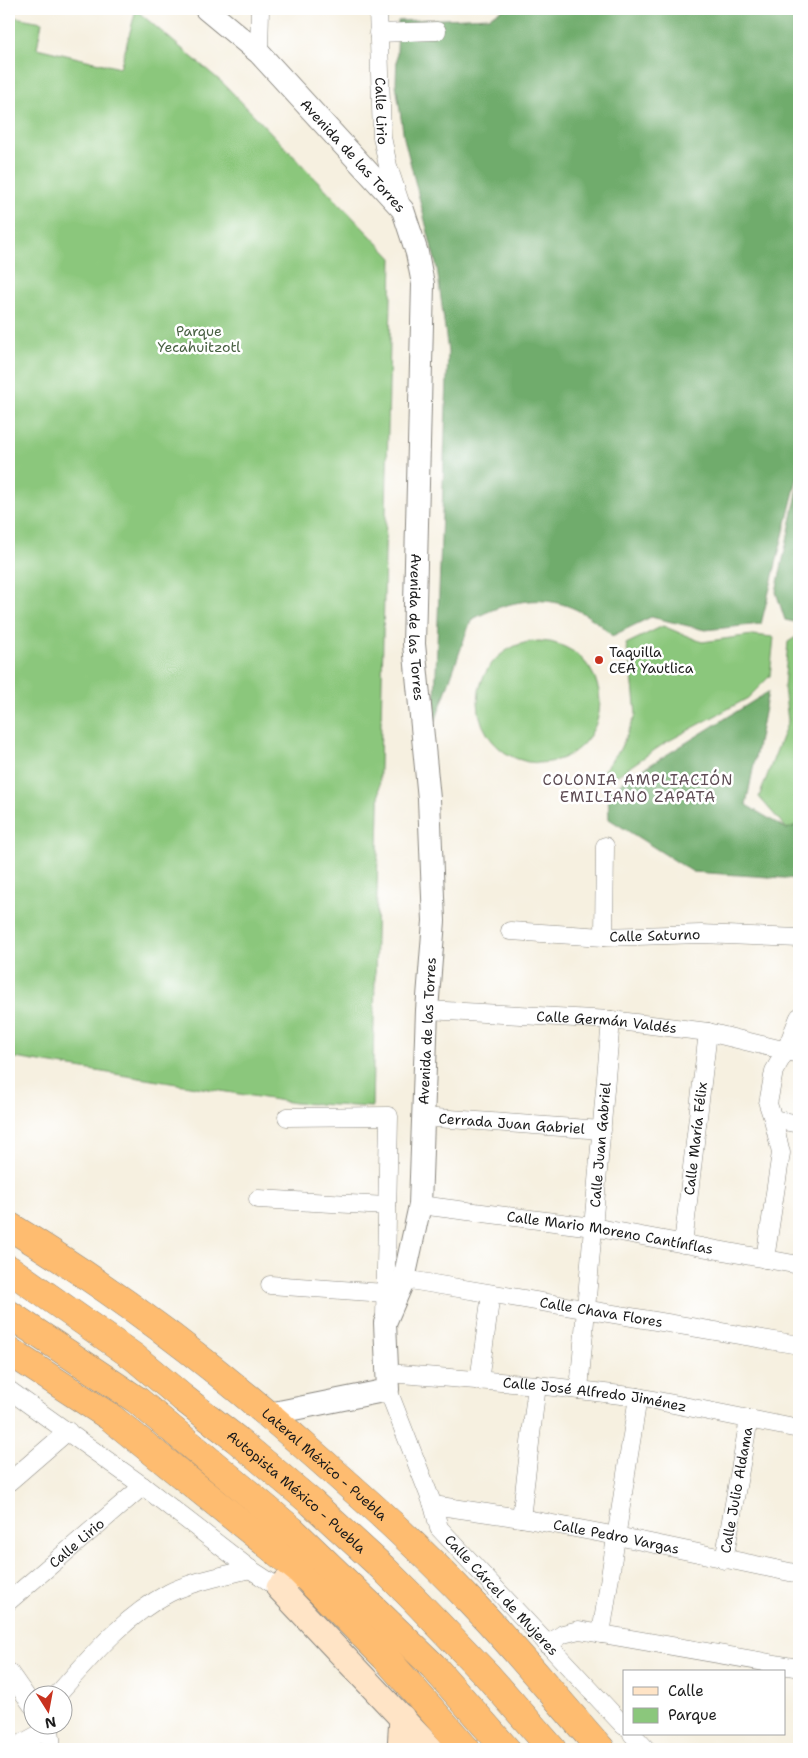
<svg xmlns="http://www.w3.org/2000/svg" width="808" height="1758" viewBox="0 0 808 1758" font-family="'Shantell Sans',sans-serif">
<style>
.green{fill:#8bc77c;stroke:#54724c}
.forest{fill:#70ac6c;stroke:#466444}
.lines{fill:none;stroke-linecap:round;stroke-linejoin:round}
.minor-casing{stroke:#89867e;stroke-width:19}
.tertiary-casing{stroke:#89867e;stroke-width:24}
.secondary-casing{stroke:#89867e;stroke-width:27}
.trunk-casing{stroke:#89867e;stroke-width:29}
.motorway-casing{stroke:#89867e;stroke-width:29}
.minor{stroke:#fff;stroke-width:18}
.tertiary{stroke:#fff;stroke-width:22}
.secondary{stroke:#ffe4c6;stroke-width:25}
.trunk{stroke:#febc70;stroke-width:28}
.motorway{stroke:#febc70;stroke-width:28}
.poi-dot{fill:#c8321e;stroke:#fff;stroke-width:2}
.labels{text-anchor:middle;dominant-baseline:central;stroke-width:5;stroke-linejoin:round;paint-order:stroke}
.street-label{font-size:14px;fill:#1c1c1c;stroke:#fff}
.park-label{font-size:14px;fill:#486042;stroke:#fff}
.poi-label{font-size:14px;fill:#1c1c1c;stroke:#fff;text-anchor:start}
.neighbourhood-label{font-size:15px;letter-spacing:1px;fill:#5e4c54;stroke:#fff}
</style>
<rect width="100%" height="100%" fill="#fff"/>
<filter id="ink" filterUnits="userSpaceOnUse"><feTurbulence type="fractalNoise" baseFrequency=".02" numOctaves="2"/><feDisplacementMap in="SourceGraphic" scale="10" xChannelSelector="R" yChannelSelector="G"/><feConvolveMatrix kernelMatrix="1 2 1 2 8 2 1 2 1" color-interpolation-filters="sRGB"/></filter>
<filter id="wash" filterUnits="userSpaceOnUse"><feTurbulence type="fractalNoise" baseFrequency=".0096" numOctaves="4" result="noise"/><feDisplacementMap in="SourceGraphic" scale="20" xChannelSelector="R" yChannelSelector="G"/><feGaussianBlur stdDeviation="1.12" result="paint"/><feColorMatrix in="noise" values="0 0 0 0 0 0 0 0 0 0 0 0 0 0 0 0 0 1.4 0 .05"/><feComposite in="paint" operator="in"/></filter>
<g filter="url(#wash)">
<rect width="100%" height="100%" fill="#f6f0e0"/>
<g class="green">
<polygon points="136,10 224,84 392,258 372,1107 295,1103 9,1057 9,16 42,22 37,48 120,68"/>
<polygon points="663,626 702,642 752,635 774,637 770,676 748,698 665,743 612,779 603,771 619,751 636,715 631,665 626,644"/>
<polygon points="799,635 799,824 787,829 759,797 788,721 784,687 788,642"/>
<circle cx="539" cy="702" r="61"/>
</g>
<g class="forest">
<path d="M504,9H799V471L761,624L705,630L651,617L612,636C569,592 523,592 471,620L434,725L448,352L437,268L404,138L396,84L398,21L489,17Z"/>
<polygon points="799,484 799,623 785,620 776,592"/>
<polygon points="768,692 746,805 787,829 799,824 799,879 693,872 609,819 608,791"/>
</g>
</g>
<g filter="url(#ink)">
<g class="lines">
<g class="minor-casing">
<g id="minor">
<path id="s1" d="M378,9L382,137L388,166L401,205"/>
<polyline points="378,33 437,31"/>
<polyline points="259,53 260,9"/>
<path id="s2" d="M510,931L604,937L701,934L799,938"/>
<polyline points="604,937 605,846"/>
<path id="s3" d="M427,1010L611,1020L708,1032L799,1054"/>
<polyline points="287,1117 389,1116 385,1318"/>
<path id="s4" d="M422,1117L602,1130"/>
<polyline points="773,1119 799,1124"/>
<polyline points="258,1199 387,1206"/>
<path id="s5" d="M420,1205L593,1227L799,1265"/>
<path id="s6" d="M683,1244L708,1032"/>
<polyline points="765,1259 781,1153 773,1119 768,1104 774,1071 785,1052 799,1017"/>
<path id="s7" d="M404,1279L799,1345"/>
<polyline points="270,1285 385,1293"/>
<path id="s8" d="M388,1373L537,1385L638,1397L799,1429"/>
<polyline points="479,1381 491,1294"/>
<polyline points="9,1390 143,1486 250,1569 279,1588"/>
<path id="s9" d="M388,1390L433,1505L439,1528L624,1726"/>
<path id="s10" d="M579,1390L611,1020"/>
<polyline points="9,1482 68,1431"/>
<path id="s11" d="M433,1505L521,1518L617,1536L799,1574"/>
<polyline points="521,1518 537,1385"/>
<path id="s12" d="M724,1560L749,1419"/>
<path id="s13" d="M9,1601L143,1486"/>
<polyline points="601,1634 638,1397"/>
<polyline points="547,1645 563,1634 579,1630 799,1668"/>
<polyline points="9,1672 32,1705"/>
<path d="M56,1696C90,1658 123,1617 169,1593C190,1582 226,1575 250,1569"/>
<polyline points="48,1726 50,1728 52,1749"/>
<polyline points="632,1734 646,1749"/>
<polyline points="12,1749 50,1728"/>
</g>
</g>
<g class="tertiary-casing">
<g id="tertiary">
<path id="s14" d="M206,9L259,53L403,210L417,253L423,284L414,644L429,799L434,921L427,1010L420,1205L404,1279L385,1323L388,1390L269,1414"/>
</g>
</g>
<g class="secondary-casing">
<g id="secondary">
<polyline points="299,1570 279,1588 431,1749"/>
<polyline points="400,1749 402,1717"/>
</g>
</g>
<g class="trunk-casing">
<g id="trunk">
<path id="s15" d="M9,1226C116,1291 216,1367 309,1450C365,1499 421,1549 472,1603C517,1650 558,1701 601,1749"/>
<polyline points="9,1351 110,1417 299,1570 385,1657 466,1749"/>
</g>
</g>
<g class="motorway-casing">
<g id="motorway">
<path id="s16" d="M9,1269L134,1357L183,1398L236,1439L312,1503L383,1568L411,1596L487,1675L552,1749"/>
<polyline points="9,1314 137,1400 292,1530 433,1666 506,1749"/>
</g>
</g>
<use href="#minor" class="minor"/>
<use href="#tertiary" class="tertiary"/>
<use href="#secondary" class="secondary"/>
<use href="#trunk" class="trunk"/>
<use href="#motorway" class="motorway"/>
</g>
</g>
<circle class="poi-dot" cx="599" cy="660" r="5"/>
<g class="labels">
<g class="street-label">
<text stroke="none"><textPath href="#s1" startOffset="102">Calle Lirio</textPath></text>
<text stroke="none"><textPath href="#s14" startOffset="208">Avenida de las Torres</textPath></text>
<text stroke="none"><textPath href="#s14" startOffset="702">Avenida de las Torres</textPath></text>
<text stroke="none"><textPath href="#s2" startOffset="145">Calle Saturno</textPath></text>
<text stroke="none"><textPath href="#s3" startOffset="180">Calle Germán Valdés</textPath></text>
<text transform="translate(427 1031) rotate(-87)">Avenida de las Torres</text>
<text stroke="none"><textPath href="#s4" startOffset="90">Cerrada Juan Gabriel</textPath></text>
<text stroke="none"><textPath href="#s6" startOffset="106">Calle María Félix</textPath></text>
<text stroke="none"><textPath href="#s10" startOffset="246">Calle Juan Gabriel</textPath></text>
<text stroke="none"><textPath href="#s5" startOffset="192">Calle Mario Moreno Cantínflas</textPath></text>
<text stroke="none"><textPath href="#s7" startOffset="200">Calle Chava Flores</textPath></text>
<text stroke="none"><textPath href="#s8" startOffset="208">Calle José Alfredo Jiménez</textPath></text>
<text stroke="none"><textPath href="#s15" startOffset="396">Lateral México - Puebla</textPath></text>
<text stroke="none"><textPath href="#s12" startOffset="71">Calle Julio Aldama</textPath></text>
<text stroke="none"><textPath href="#s16" startOffset="364">Autopista México - Puebla</textPath></text>
<text stroke="none"><textPath href="#s11" startOffset="186">Calle Pedro Vargas</textPath></text>
<text stroke="none"><textPath href="#s13" startOffset="89">Calle Lirio</textPath></text>
<text stroke="none"><textPath href="#s9" startOffset="239">Calle Cárcel de Mujeres</textPath></text>
</g>
<g class="park-label">
<text x="199" y="331">Parque<tspan x="199" dy="16">Yecahuitzotl</tspan></text>
</g>
<g class="poi-label">
<text x="609" y="652">Taquilla<tspan x="609" dy="16">CEA Yautlica</tspan></text>
</g>
<g class="neighbourhood-label">
<text x="638" y="780">COLONIA AMPLIACIÓN<tspan x="638" dy="17">EMILIANO ZAPATA</tspan></text>
</g>
</g>
<rect width="808" height="1758" fill="none" stroke="#fff" stroke-width="30"/>
<rect x="623" y="1670" width="162" height="65" fill="#ffffff" stroke="#a4a4a4"/>
<rect x="633" y="1687" width="25" height="8" fill="#ffe4c6" stroke="#a4a4a4"/>
<text x="668" y="1696" font-size="15" fill="#1c1c1c">Calle</text>
<rect x="633" y="1708" width="25" height="15" fill="#8bc77c" stroke="#a4a4a4"/>
<text x="668" y="1720" font-size="15" fill="#1c1c1c">Parque</text>
<g transform="translate(48 1710) rotate(169)"><circle r="24" fill="#ffffff" stroke="#a4a4a4"/>
<path d="M0-4L9 19L0 12L-9 19Z" fill="#c8321e"/>
<text y="-8" font-size="14" font-weight="bold" text-anchor="middle" fill="#1c1c1c">N</text>
</g>
</svg>
